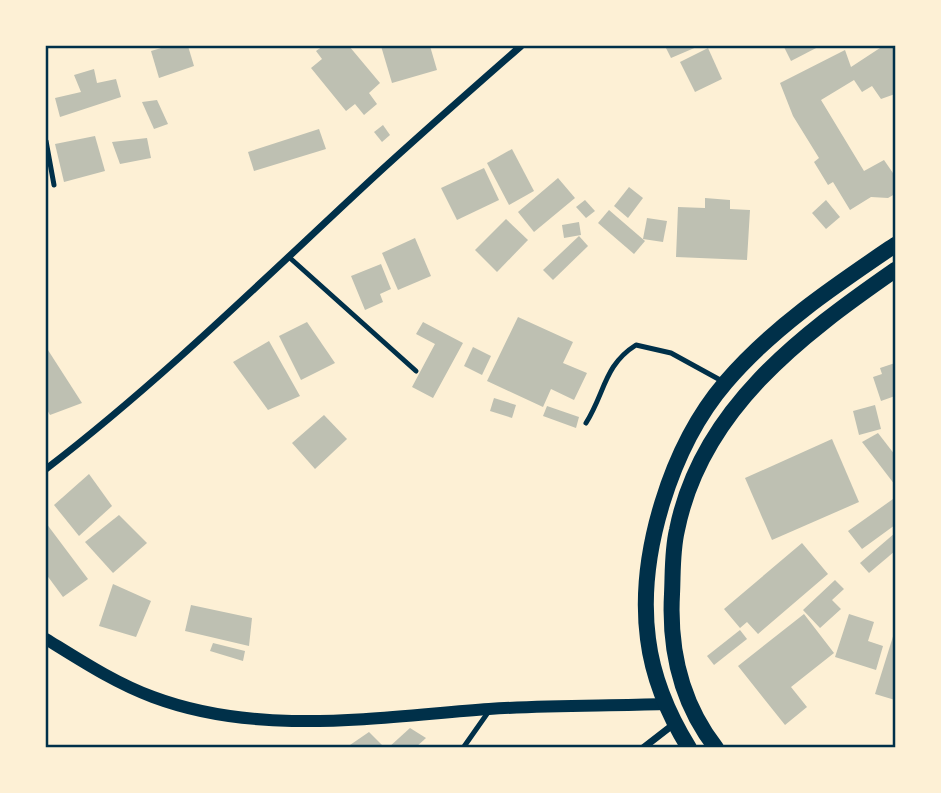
<svg xmlns="http://www.w3.org/2000/svg" width="941" height="793" viewBox="0 0 941 793" font-family="'Noto Sans',sans-serif">
<style>
.building{fill:#bec0b2}
.lines{fill:none;stroke-linecap:round;stroke-linejoin:round}
.service{stroke:#003049;stroke-width:5}
.minor{stroke:#003049;stroke-width:7}
.tertiary{stroke:#003049;stroke-width:12}
.primary{stroke:#003049;stroke-width:16}
.neatline{fill:none;stroke:#003049;stroke-width:2.5}
</style>
<rect width="100%" height="100%" fill="#fdf0d5"/>
<g class="building">
<polygon points="168,46 188,46 194,66 159,78 151,51"/>
<polygon points="323,46 349,46 380,83 369,93 377,104 364,115 355,104 346,111 311,68 322,59 316,51"/>
<polygon points="381,46 430,46 437,70 392,83"/>
<polygon points="665,46 699,46 671,58"/>
<polygon points="786,46 820,46 791,61 784,47"/>
<polygon points="883,46 895,46 895,94 881,99 872,86 862,92 854,80 821,100 864,171 884,160 895,176 895,194 888,198 871,197 850,210 833,182 828,185 814,162 819,158 793,116 780,83 845,50 851,67"/>
<polygon points="708,48 722,79 695,92 680,62"/>
<polygon points="94,69 97,83 116,79 121,97 60,117 55,98 81,92 74,75"/>
<polygon points="157,100 168,124 154,129 142,102"/>
<polygon points="383,125 390,135 382,142 374,132"/>
<polygon points="319,129 326,149 254,171 248,152"/>
<polygon points="95,136 105,171 64,182 55,144"/>
<polygon points="147,138 151,158 120,164 112,142"/>
<polygon points="512,149 534,191 509,205 487,163"/>
<polygon points="484,168 499,200 457,220 441,188"/>
<polygon points="558,178 575,198 534,232 518,212"/>
<polygon points="629,187 643,198 628,218 614,206"/>
<polygon points="705,198 730,200 730,209 750,210 747,260 676,257 678,207 705,208"/>
<polygon points="585,200 595,211 586,218 576,207"/>
<polygon points="826,200 840,217 826,229 812,213"/>
<polygon points="609,210 645,241 634,254 598,223"/>
<polygon points="647,218 667,221 663,242 643,239"/>
<polygon points="506,219 528,240 497,272 475,250"/>
<polygon points="579,222 581,235 564,238 562,225"/>
<polygon points="579,236 588,246 553,280 543,270"/>
<polygon points="415,238 431,276 398,290 382,253"/>
<polygon points="381,264 391,289 380,294 383,302 365,310 351,276"/>
<polygon points="518,317 573,342 563,363 587,373 574,400 551,389 543,407 487,381"/>
<polygon points="307,322 335,363 301,380 279,336"/>
<polygon points="423,322 463,343 433,398 412,387 435,344 416,334"/>
<polygon points="269,341 300,396 268,410 233,362"/>
<polygon points="46,347 82,403 50,415 46,408"/>
<polygon points="473,347 491,356 482,375 464,366"/>
<polygon points="895,363 895,396 881,401 873,377 882,374 880,368"/>
<polygon points="494,398 516,405 512,418 490,411"/>
<polygon points="875,405 881,429 859,435 853,411"/>
<polygon points="547,406 579,417 576,428 543,416"/>
<polygon points="324,415 347,439 315,469 292,443"/>
<polygon points="878,433 895,455 895,485 862,442"/>
<polygon points="832,439 859,502 772,540 745,478"/>
<polygon points="89,474 112,506 79,536 54,505"/>
<polygon points="893,499 895,503 895,525 862,549 848,531"/>
<polygon points="119,515 147,543 113,573 85,542"/>
<polygon points="46,523 88,579 63,597 46,574"/>
<polygon points="895,533 895,551 869,573 860,563"/>
<polygon points="802,543 828,574 758,634 747,622 740,628 724,609"/>
<polygon points="835,580 844,589 832,600 841,609 820,628 803,610"/>
<polygon points="113,584 151,601 136,637 99,626"/>
<polygon points="191,605 252,618 249,646 185,631"/>
<polygon points="804,614 834,653 791,687 807,707 785,725 738,666"/>
<polygon points="849,614 874,622 868,641 883,646 876,670 835,657"/>
<polygon points="740,630 747,639 714,665 707,656"/>
<polygon points="895,630 895,700 875,694"/>
<polygon points="213,643 245,651 243,661 210,651"/>
<polygon points="410,728 426,738 415,748 388,748"/>
<polygon points="369,732 385,748 350,745"/>
</g>
<g class="lines">
<g class="service">
<polyline points="46,141 54,185"/>
<polyline points="290,258 416,371"/>
<path d="M586,423C605,393 604,365 636,345L671,353L722,381"/>
<polyline points="463,748 489,711"/>
</g>
<g class="minor">
<path d="M46,469C162,380 267,276 375,176C423,132 472,89 521,46"/>
<polyline points="643,748 674,724"/>
</g>
<path class="tertiary" d="M46,639C80,660 115,683 153,697C260,737 378,717 489,709C547,705 606,706 664,704"/>
<g class="primary">
<path d="M689,748C668,714 653,679 648,639C637,555 671,446 726,382C773,327 836,285 895,245"/>
<path d="M716,748C681,703 669,650 672,594C673,573 672,551 677,530C701,410 800,336 895,270"/>
</g>
</g>
<rect width="941" height="793" fill="none" stroke="#fdf0d5" stroke-width="94"/>
<rect x="47" y="47" width="847" height="699" class="neatline"/>
</svg>
